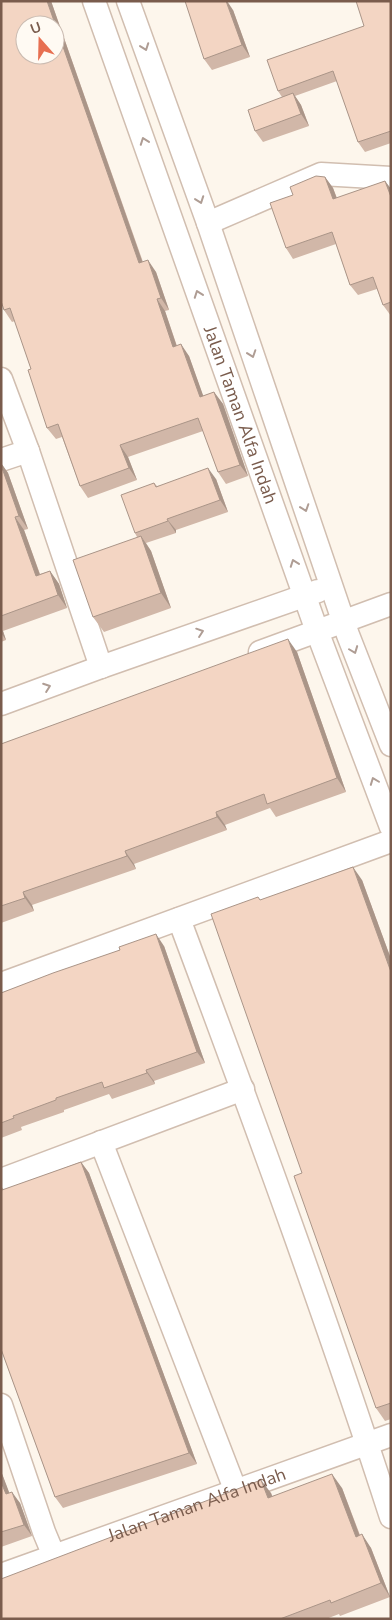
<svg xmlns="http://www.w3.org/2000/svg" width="392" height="1620" viewBox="0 0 392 1620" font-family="'Nunito Sans',sans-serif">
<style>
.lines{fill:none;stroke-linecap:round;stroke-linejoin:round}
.street-casing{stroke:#d1beb0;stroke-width:25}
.street{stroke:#fff;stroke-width:22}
.wall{fill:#d1b7a8}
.shaded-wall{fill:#aa9588}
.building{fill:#f3d5c3;stroke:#aa9588;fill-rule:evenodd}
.oneway{stroke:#af9d94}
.labels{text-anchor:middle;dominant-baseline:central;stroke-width:4.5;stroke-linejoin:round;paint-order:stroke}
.street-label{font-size:18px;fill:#7a5c4d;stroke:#fffaf3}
</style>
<rect width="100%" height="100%" fill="#fdf6ec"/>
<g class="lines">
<g class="street-casing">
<g id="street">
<path id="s1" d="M94,1L317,631L391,827"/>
<polyline points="128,1 208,223 348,635 391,745"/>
<polyline points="208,223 321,174 391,178"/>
<polyline points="1,379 28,451 101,667"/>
<polyline points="1,460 28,451"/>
<polyline points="260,652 391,604"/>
<polyline points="1,704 101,667 318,591"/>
<path d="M179,919C253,1117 326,1316 391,1517"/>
<polyline points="1,984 391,841"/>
<polyline points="101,1142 235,1489"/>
<polyline points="1,1180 243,1089"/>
<polyline points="1,1405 44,1532 54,1556"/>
<path id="s2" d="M1,1575L391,1435"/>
</g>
</g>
<use href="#street" class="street"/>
</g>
<g class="wall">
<polygon points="1,1 51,1 143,262 156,272 169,310 165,311 177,346 189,356 203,396 214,392 223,404 248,476 226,484 218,472 203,431 128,457 137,480 88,498 80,486 62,437 56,439 47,428 31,369 15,321 12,322 4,310"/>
<polygon points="391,1 391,143 365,152 358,142 337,81 295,96 301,105 309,126 263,142 255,131 282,97 278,91 364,26"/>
<polygon points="233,10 250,57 212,70 204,59"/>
<polygon points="325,177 333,188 337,198 385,181 391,189 391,316 383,305 377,289 358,295 350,285 336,244 293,259 286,248 293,195"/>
<polygon points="1,463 8,473 28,529 24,530 40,574 50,571 59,584 67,608 3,631 6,640 1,642"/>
<polygon points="216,479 228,512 176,530 176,533 146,543 151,551 171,608 104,632 93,617 137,537 135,533 154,483 157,486"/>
<polygon points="297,652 346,792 276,817 270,808 225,825 227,830 134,864 136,869 32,905 34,911 1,923 1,744"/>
<polygon points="362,880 391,959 391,1419 385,1421 376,1408 302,1173 261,900"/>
<polygon points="164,946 205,1063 154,1081 155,1084 112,1099 109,1094 64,1110 64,1112 21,1127 22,1130 1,1138 1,993 120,950"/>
<polygon points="81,1162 89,1173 197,1464 63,1508 55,1497 1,1349 1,1186 4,1190"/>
<polygon points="1,1471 9,1493 20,1503 32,1536 1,1547"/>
<polygon points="342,1488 360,1535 371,1548 390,1597 340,1616 339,1614 326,1619 1,1619 271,1493 272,1496"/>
</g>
<g class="shaded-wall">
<polygon points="47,1 51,1 147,275 139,263"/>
<polygon points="226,1 227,1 233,10 250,57 242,45"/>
<polygon points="293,93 301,105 309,126 301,114"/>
<polygon points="325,177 333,188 341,210 333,199"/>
<polygon points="385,181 391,189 391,197"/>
<polygon points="148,260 156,272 169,310 161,298"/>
<polygon points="157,299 165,311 181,359 173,347"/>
<polygon points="181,344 189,356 208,409 200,397"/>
<polygon points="214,392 223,404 248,476 240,465"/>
<polygon points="120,445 128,457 137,480 129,468"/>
<polygon points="1,463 8,473 28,529 19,516 1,465"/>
<polygon points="208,468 216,479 228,512 220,500"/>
<polygon points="15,517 24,530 45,589 36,576"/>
<polygon points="167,519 176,530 176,533 168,521"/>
<polygon points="141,536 151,551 171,608 161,593"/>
<polygon points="50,571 59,584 67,608 58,595"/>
<polygon points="1,629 3,631 6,640 1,633"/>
<polygon points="288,639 297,652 346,792 337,778"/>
<polygon points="216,812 225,825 227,830 217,817"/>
<polygon points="125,851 134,864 136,869 127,856"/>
<polygon points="353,867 362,880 391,959 391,972"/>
<polygon points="23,892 32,905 34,911 25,898"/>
<polygon points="156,934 164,946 205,1063 197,1052"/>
<polygon points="146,1070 154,1081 155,1084 147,1073"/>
<polygon points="81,1162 89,1173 197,1464 189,1453"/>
<polygon points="1,1471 14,1505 6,1494 1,1482"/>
<polygon points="332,1474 342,1488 365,1550 356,1537"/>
<polygon points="261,1480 271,1493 278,1511 268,1498"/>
<polygon points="12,1492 20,1503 32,1536 24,1525"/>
<polygon points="362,1534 371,1548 390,1597 381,1583"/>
</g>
<g class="building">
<path d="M1,1H47L139,263L148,260L161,298L157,299L173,347L181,344L200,397L214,392L240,465L218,472L198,418L120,445L129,468L80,486L58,424L47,428L28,370L31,369L10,308L4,310L1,301ZM25,25H55V55H25Z"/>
<polygon points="185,1 226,1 242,45 204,59"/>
<polygon points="356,1 391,1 391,131 358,142 333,71 278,91 267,60 364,26"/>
<polygon points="293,93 301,114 255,131 248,110"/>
<polygon points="316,176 325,177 333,199 385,181 391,197 391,302 383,305 373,277 350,285 332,232 286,248 270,203 293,195 290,187"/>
<polygon points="1,465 19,516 15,517 36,576 50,571 58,595 1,616"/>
<polygon points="208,468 220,500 167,519 168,521 135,533 121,495 154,483 156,487"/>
<polygon points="141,536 161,593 93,617 73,560"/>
<polygon points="288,639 337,778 267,804 264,794 216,812 217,817 125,851 127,856 23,892 25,898 1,906 1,744"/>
<polygon points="353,867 391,972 391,1403 376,1408 294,1176 302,1173 211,914 258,897 260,900"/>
<polygon points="156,934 197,1052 146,1070 147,1073 104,1088 102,1082 56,1098 56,1100 13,1116 14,1118 1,1123 1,993 53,973 120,950 119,947"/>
<polygon points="81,1162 189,1453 55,1497 1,1349 1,1189 2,1190"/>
<polygon points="332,1474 356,1537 362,1534 381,1583 331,1603 330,1600 280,1619 1,1619 1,1579 261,1480 268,1498"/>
<polygon points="1,1482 6,1494 12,1492 24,1525 1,1532"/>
</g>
<defs><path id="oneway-chevron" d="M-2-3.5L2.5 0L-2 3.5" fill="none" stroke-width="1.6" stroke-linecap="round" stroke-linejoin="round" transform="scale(1.25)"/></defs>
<g class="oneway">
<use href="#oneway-chevron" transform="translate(145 47) rotate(70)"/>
<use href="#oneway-chevron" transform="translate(144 141) rotate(-110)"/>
<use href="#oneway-chevron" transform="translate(200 200) rotate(70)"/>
<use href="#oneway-chevron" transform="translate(198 294) rotate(-110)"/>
<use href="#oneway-chevron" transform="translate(252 354) rotate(71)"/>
<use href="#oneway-chevron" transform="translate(305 508) rotate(71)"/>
<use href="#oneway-chevron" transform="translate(294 563) rotate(-110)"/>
<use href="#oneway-chevron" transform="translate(200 632) rotate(-19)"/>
<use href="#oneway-chevron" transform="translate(354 650) rotate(69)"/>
<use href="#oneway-chevron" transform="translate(47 687) rotate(-20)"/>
<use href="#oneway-chevron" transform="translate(374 781) rotate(-111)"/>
</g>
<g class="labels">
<g class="street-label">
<text stroke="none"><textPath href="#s1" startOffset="439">Jalan Taman Alfa Indah</textPath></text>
<text stroke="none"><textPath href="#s2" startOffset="208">Jalan Taman Alfa Indah</textPath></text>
</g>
</g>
<rect width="392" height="1620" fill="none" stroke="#7a5c4d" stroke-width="5"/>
<g transform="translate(40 40) rotate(340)"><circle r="24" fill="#fffaf3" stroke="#cabbb1"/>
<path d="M0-4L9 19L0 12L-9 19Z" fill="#e76f51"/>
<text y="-8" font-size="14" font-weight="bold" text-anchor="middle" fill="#7a5c4d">U</text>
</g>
</svg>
